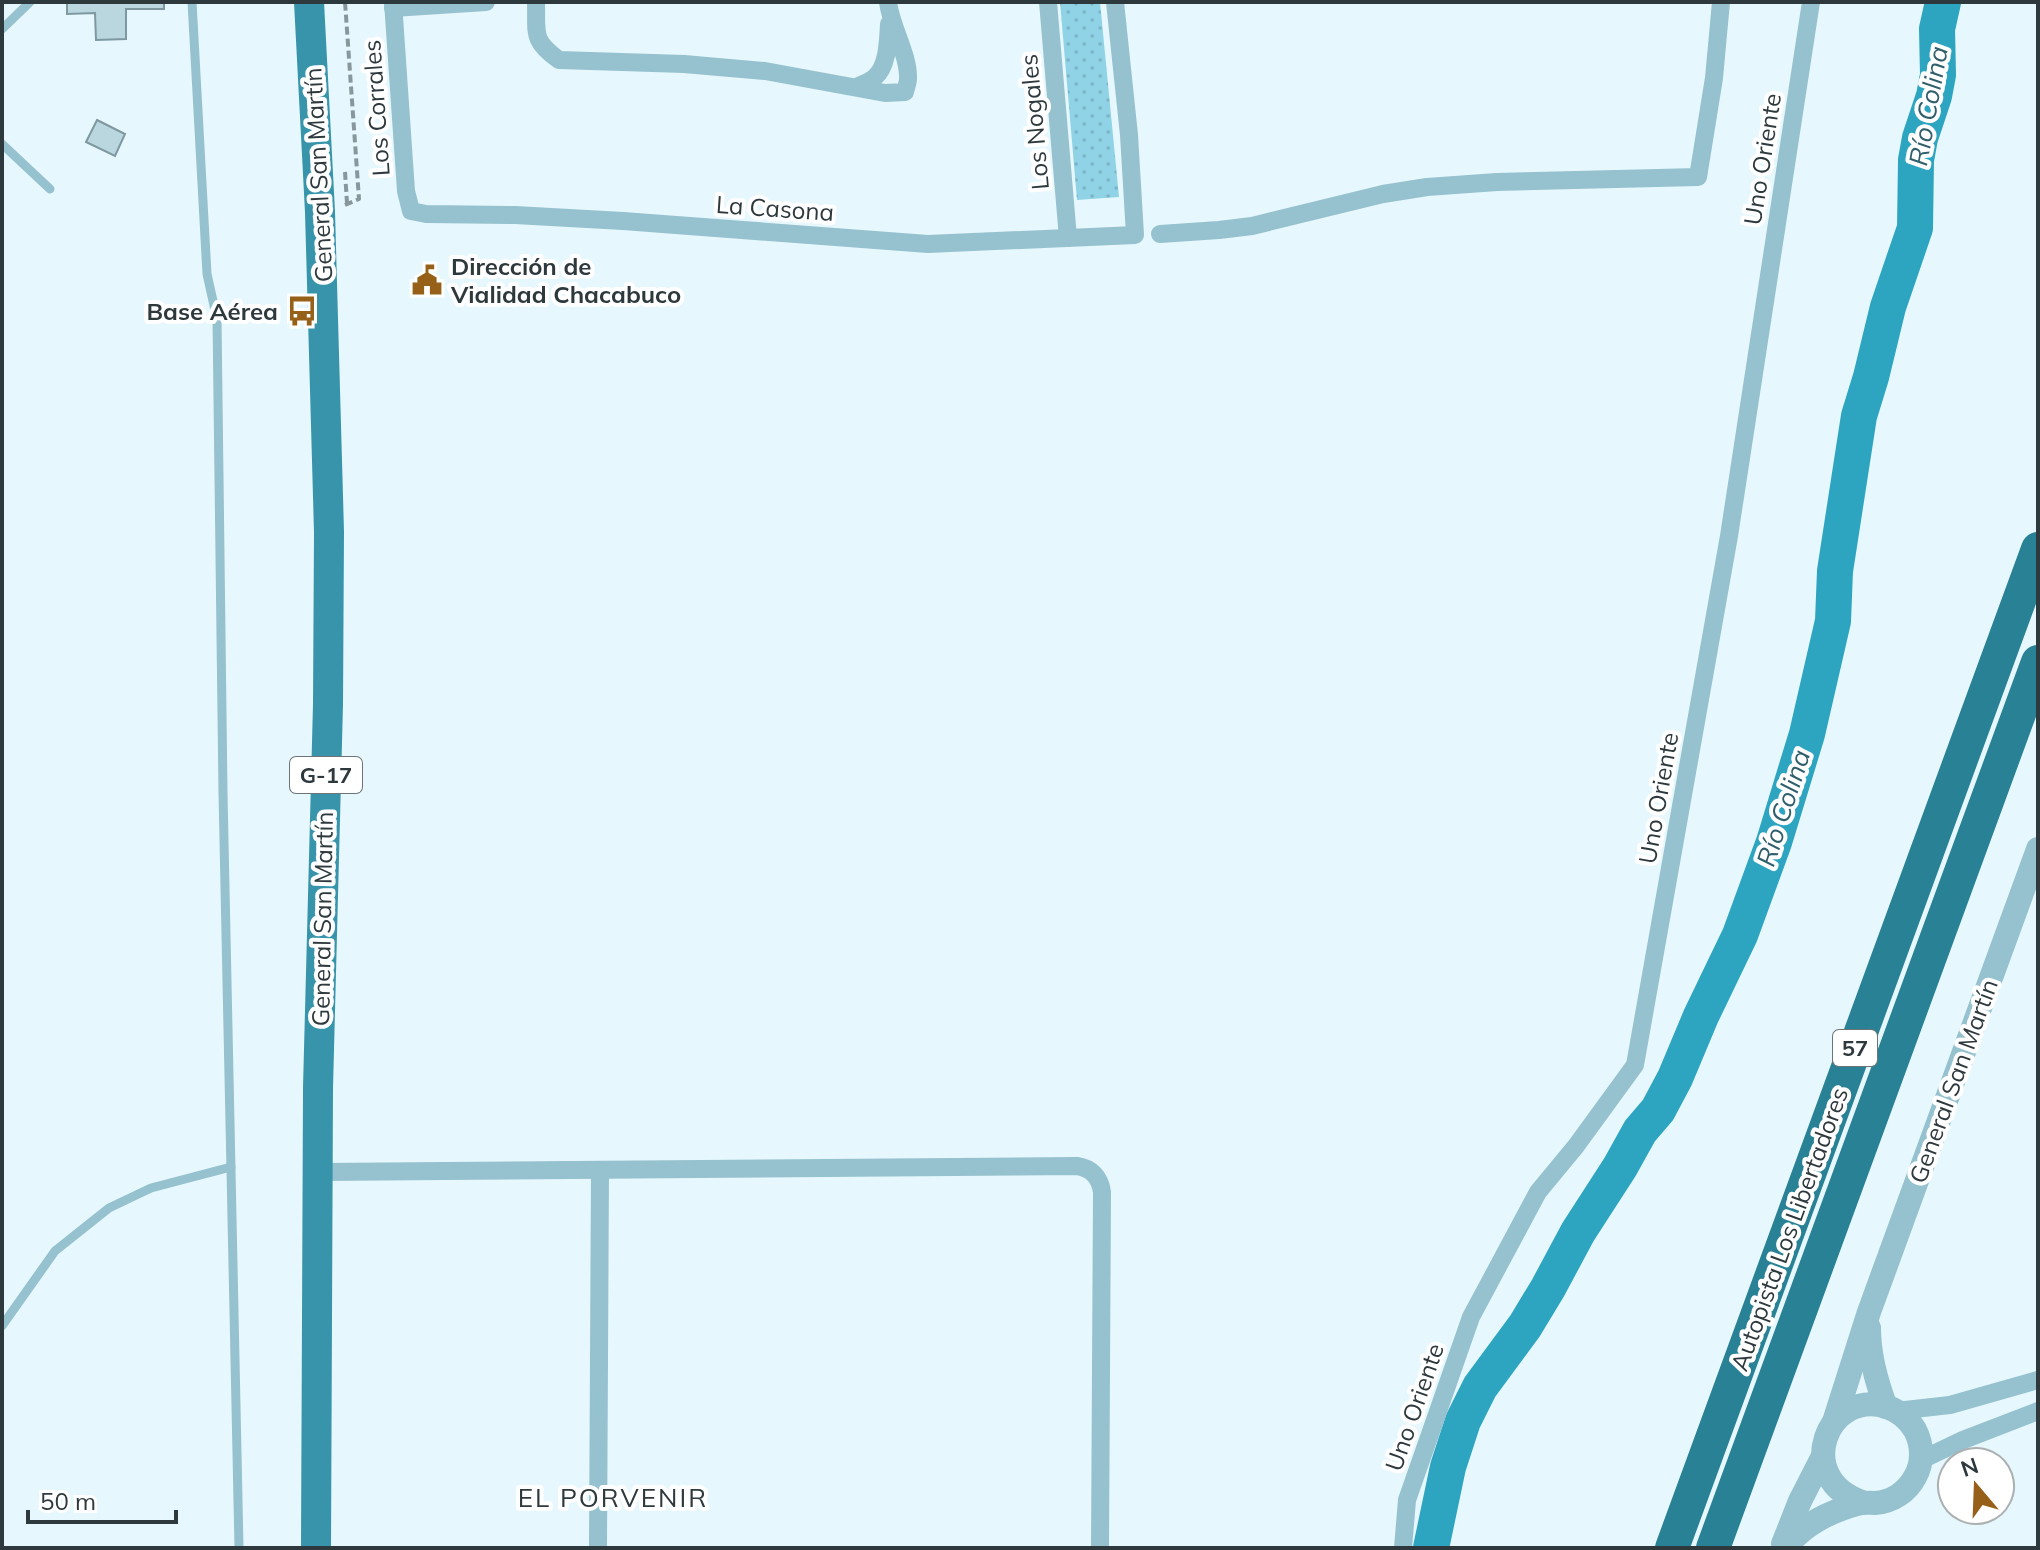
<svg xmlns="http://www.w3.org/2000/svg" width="2040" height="1550" viewBox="0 0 2040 1550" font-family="Mulish,sans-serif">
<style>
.grass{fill:url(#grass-dots)}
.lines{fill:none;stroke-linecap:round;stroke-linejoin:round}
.river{stroke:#2da5c1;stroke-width:36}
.building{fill:#bad6de;stroke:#7d98a0;stroke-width:2}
.path{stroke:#88979b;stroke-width:4;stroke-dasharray:8 4;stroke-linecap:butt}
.service{stroke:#96c1ce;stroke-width:9}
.minor{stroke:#96c1ce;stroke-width:18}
.tertiary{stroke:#96c1ce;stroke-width:24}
.primary{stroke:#3794ab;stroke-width:30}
.motorway{stroke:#298196;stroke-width:34}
.labels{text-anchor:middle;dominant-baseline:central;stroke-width:8;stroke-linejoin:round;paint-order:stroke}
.shield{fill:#fff;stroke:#6d7477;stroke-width:2}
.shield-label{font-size:22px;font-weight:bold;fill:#2e393d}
.street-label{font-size:24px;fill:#2e393d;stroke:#fff}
.poi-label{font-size:24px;font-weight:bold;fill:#2e393d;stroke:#fff;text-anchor:start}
.water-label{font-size:26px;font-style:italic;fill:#305f6c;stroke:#fff}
.neighbourhood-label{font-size:26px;letter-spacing:2px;fill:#2e393d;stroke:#fff}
</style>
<defs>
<pattern id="grass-dots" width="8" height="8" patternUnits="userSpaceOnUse" patternTransform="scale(2)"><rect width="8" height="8" fill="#90d3e6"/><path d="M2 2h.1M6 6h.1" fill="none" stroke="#7cb6c6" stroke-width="1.8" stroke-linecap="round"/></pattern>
</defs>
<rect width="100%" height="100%" fill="#e6f8fd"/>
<polygon class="grass" points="1060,2 1100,2 1119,197 1077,200"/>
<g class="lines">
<polyline class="river" points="1431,1548 1448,1467 1463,1421 1480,1387 1525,1326 1548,1288 1578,1232 1620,1167 1640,1131 1658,1110 1675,1078 1701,1016 1740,935 1774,842 1807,734 1833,621 1835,571 1859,416 1871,377 1888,307 1915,228 1916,160 1920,138 1934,96 1938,75 1937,29 1943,2"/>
</g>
<g class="building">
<polygon points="67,2 164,2 164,9 126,9 126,39 96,40 95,13 67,14"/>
<polygon points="97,120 125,134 115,156 86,142"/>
</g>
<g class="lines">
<g class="path">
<polyline points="345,172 347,203"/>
<polyline points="345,205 359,199 345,2"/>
</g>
<g class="service">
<polyline points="192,2 207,274 217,319 223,793 239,1548"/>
<polyline points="2,29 30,2"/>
<polyline points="2,144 50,189"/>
<polyline points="2,1326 55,1251 109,1208 151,1188 231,1167"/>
</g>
<g class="minor">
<polyline points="393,2 406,191 411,211 426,214 515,215 623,221 928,244 1135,235 1129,135 1115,2"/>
<path d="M536,2C537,33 531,40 559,60L684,64L765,71L885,93L905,92C906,87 908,83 908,79C909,55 891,27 888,2"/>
<polyline points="1048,2 1068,238"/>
<polyline points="393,8 486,2"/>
<path d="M857,87C863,84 871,81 875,77C888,66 888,40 889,24"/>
<polyline points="1160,234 1219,230 1252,226 1383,194 1427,187 1497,182 1698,177 1714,78 1721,2"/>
<path d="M319,1172L1077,1166C1091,1168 1100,1177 1102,1192L1100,1548"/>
<polyline points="1896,1411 1950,1405 2038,1380"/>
<polyline points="1921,1460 1963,1440 2038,1411"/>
<polyline points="598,1548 600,1171"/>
<polyline points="1403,1548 1407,1500 1471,1317 1538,1192 1576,1146 1635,1065 1729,536 1811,2"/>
</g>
<g class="tertiary">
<path d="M1869,1328C1869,1356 1876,1381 1886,1407"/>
<polyline points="1834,1422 1869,1312 2038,849"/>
<polyline points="1783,1544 1800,1501 1823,1456"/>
<path d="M1785,1548C1804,1524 1829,1512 1857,1504C1864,1502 1868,1503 1875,1503C1892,1502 1907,1492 1915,1477C1923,1463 1923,1445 1915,1430C1909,1420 1899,1411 1887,1407C1827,1388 1792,1478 1862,1502"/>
</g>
<polyline class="primary" points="309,2 320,212 329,532 328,704 318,1088 316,1548"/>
<g class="motorway">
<polyline points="1672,1548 2038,549"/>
<polyline points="1713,1548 2038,662"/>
</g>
</g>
<defs>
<g id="civic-bare" transform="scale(2.4)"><path d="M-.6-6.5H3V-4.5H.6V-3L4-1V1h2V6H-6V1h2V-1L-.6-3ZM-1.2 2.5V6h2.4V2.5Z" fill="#966018" stroke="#fff" stroke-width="2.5" paint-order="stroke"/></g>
<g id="bus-bare" transform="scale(2.4)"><path d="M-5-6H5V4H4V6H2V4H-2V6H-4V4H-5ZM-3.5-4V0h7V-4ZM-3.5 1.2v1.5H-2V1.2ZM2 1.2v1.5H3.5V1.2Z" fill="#966018" stroke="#fff" stroke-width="2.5" paint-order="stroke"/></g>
</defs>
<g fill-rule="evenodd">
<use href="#civic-bare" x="427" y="280"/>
<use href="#bus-bare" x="302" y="311"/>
</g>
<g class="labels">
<g class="shield">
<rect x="290" y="757" width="72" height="36" rx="6"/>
<rect x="1833" y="1030" width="44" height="36" rx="6"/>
</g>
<g class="shield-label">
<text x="326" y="775">G-17</text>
<text x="1855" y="1048">57</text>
</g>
<g class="street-label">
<text transform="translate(376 108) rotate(-94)">Los Corrales</text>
<text transform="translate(1034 122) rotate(-95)">Los Nogales</text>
<text transform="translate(1762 159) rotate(-81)">Uno Oriente</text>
<text transform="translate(318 175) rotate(-93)">General San Martín</text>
<text transform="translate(775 208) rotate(4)">La Casona</text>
<text transform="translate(1658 798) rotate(-80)">Uno Oriente</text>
<text transform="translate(322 919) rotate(-89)">General San Martín</text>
<text transform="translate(1953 1081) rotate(-70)">General San Martín</text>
<text transform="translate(1789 1229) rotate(-70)">Autopista Los Libertadores</text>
<text transform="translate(1414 1407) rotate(-71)">Uno Oriente</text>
</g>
<g class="poi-label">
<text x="451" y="266">Dirección de<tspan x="451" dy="28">Vialidad Chacabuco</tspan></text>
<text x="278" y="311" text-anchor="end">Base Aérea</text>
</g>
<g class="water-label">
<text transform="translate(1928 106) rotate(-80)">Río Colina</text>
<text transform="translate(1783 808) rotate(-72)">Río Colina</text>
</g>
<g class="neighbourhood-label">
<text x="613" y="1497">EL PORVENIR</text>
</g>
</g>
<rect width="2040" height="1550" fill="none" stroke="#2e393d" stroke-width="8"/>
<g transform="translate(1976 1486) rotate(341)"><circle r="38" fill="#ffffff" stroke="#abb0b1" stroke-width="2"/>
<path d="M0-6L14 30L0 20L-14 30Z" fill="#966018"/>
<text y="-12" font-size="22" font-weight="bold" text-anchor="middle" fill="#2e393d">N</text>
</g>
<path d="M28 1510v12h148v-12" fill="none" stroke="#2e393d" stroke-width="4"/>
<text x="40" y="1510" font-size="24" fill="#2e393d" stroke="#ffffff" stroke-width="6" paint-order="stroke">50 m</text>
</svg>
